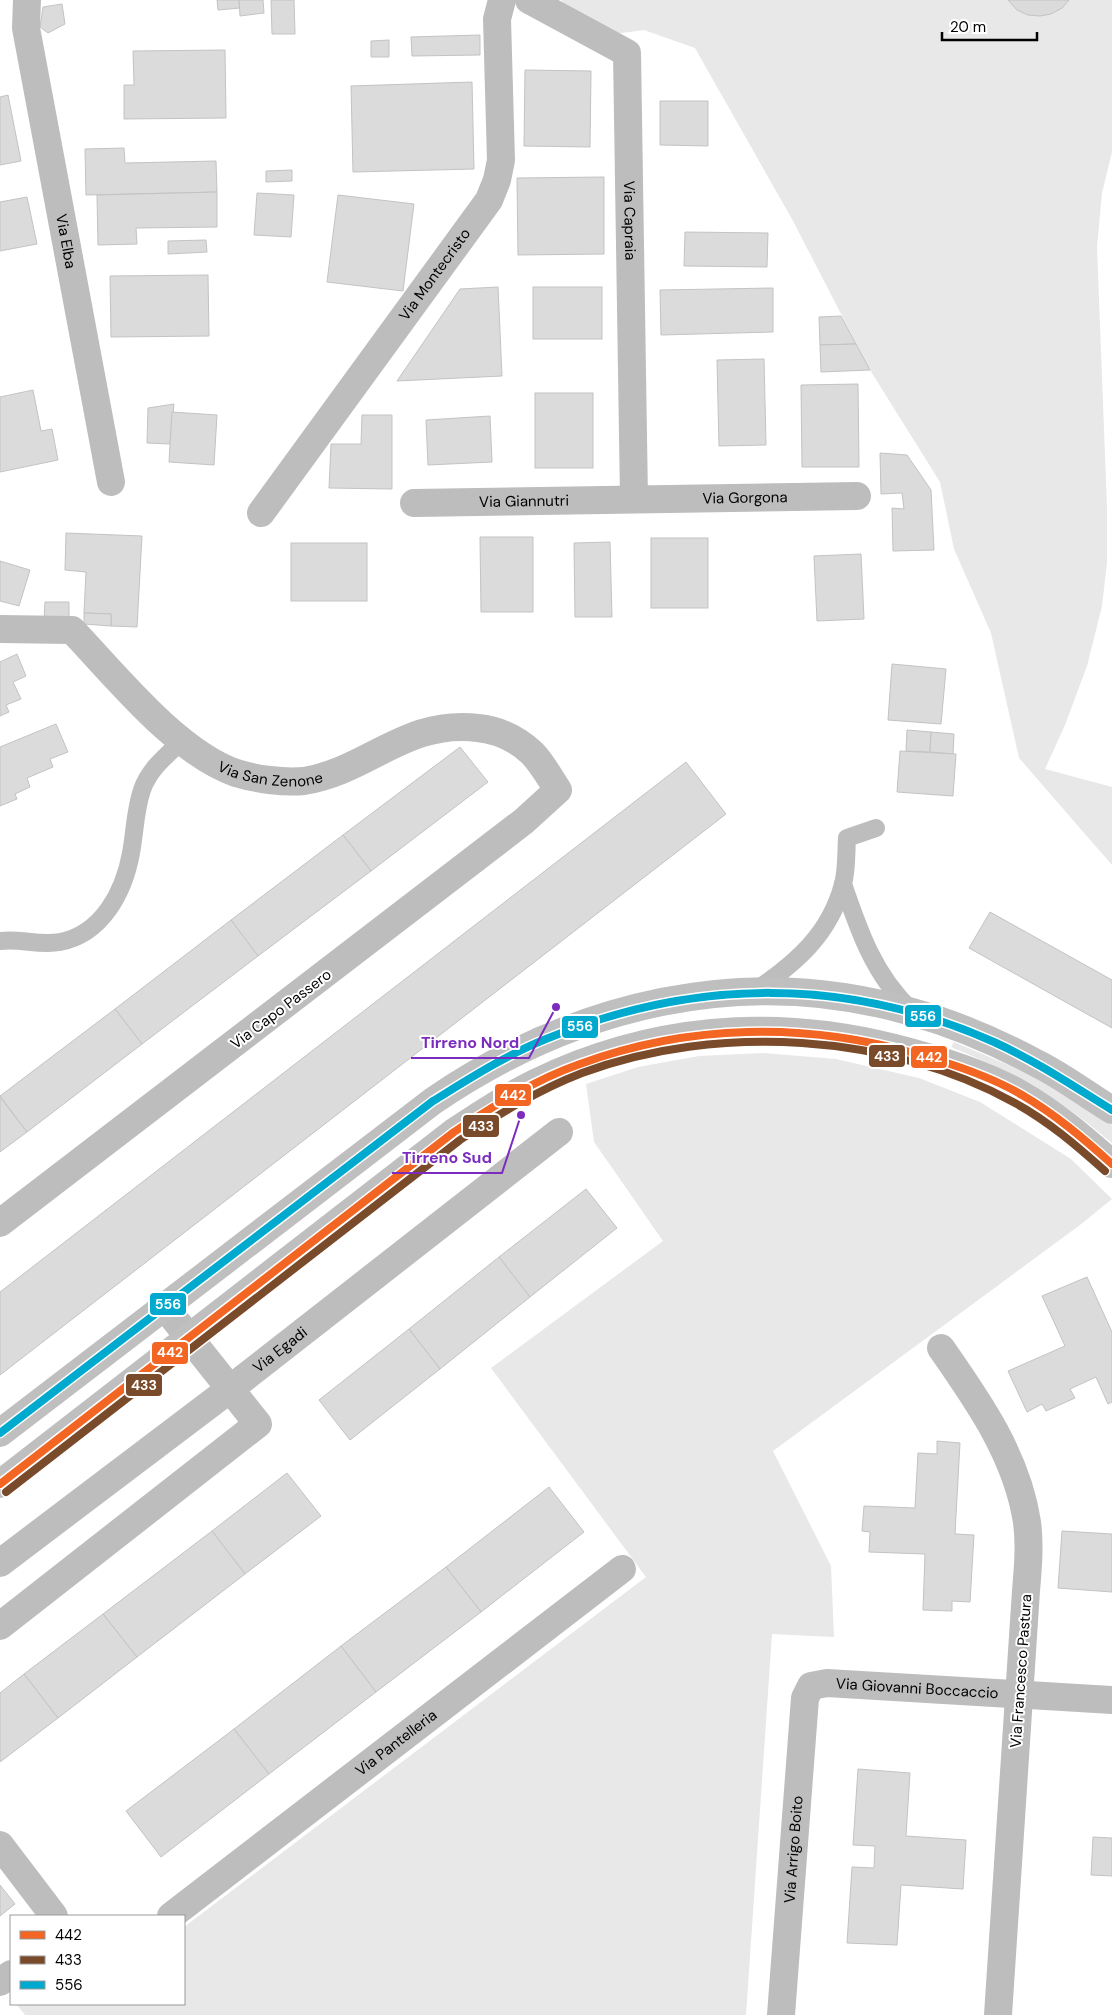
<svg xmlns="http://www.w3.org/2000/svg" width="1112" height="2015" viewBox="0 0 1112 2015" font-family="'DM Sans',sans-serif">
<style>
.green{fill:#e8e8e8}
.building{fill:#dbdbdb;stroke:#c3c3c3}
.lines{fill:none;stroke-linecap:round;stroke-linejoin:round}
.lane{stroke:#bdbdbd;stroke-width:18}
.street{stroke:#bdbdbd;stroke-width:28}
.secondary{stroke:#bfbfbf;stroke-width:28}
.bus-1-casing{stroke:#fff;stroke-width:11}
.bus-2-casing{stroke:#fff;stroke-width:11}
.bus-3-casing{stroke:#fff;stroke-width:11}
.bus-1{stroke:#f26522;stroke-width:8}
.bus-2{stroke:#7a4b2a;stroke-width:8}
.bus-3{stroke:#00a9ce;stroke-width:8}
.labels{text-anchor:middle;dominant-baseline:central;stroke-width:4;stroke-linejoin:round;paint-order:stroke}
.street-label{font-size:15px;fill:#000;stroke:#fff}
.leader{fill:none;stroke:#7b2cbf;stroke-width:2}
.callout-dot{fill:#7b2cbf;stroke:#fff;stroke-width:2}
.callout-label{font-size:16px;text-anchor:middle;font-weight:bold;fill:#7b2cbf;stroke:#fff;stroke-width:4;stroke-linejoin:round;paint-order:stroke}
.line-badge{stroke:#fff;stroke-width:2}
.badge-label{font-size:14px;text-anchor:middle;font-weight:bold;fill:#fff}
</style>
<rect width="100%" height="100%" fill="#fff"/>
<g class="green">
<polygon points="561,0 1112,0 1112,152 1102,193 1097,247 1107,508 1107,563 1102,606 1087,666 1065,725 1045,769 1112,787 1112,865 1019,758 991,633 954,549 940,482 870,370 793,221 695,48 644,30 615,34 572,14"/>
<path d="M954,1042L1030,1074L1112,1125V1143C1058,1097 1016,1074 951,1047Z"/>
<polygon points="763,1053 836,1059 919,1078 980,1102 1071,1159 1112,1199 1080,1225 773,1451 831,1566 834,1637 772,1634 746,2015 25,2015 16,2004 184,2004 184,1927 646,1577 491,1368 663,1241 594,1142 586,1084 638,1067 699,1056"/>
</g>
<g class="building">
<polygon points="217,0 239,0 240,8 218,10"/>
<polygon points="239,0 263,0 264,13 240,16"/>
<polygon points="271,0 294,0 295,34 272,34"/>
<polygon points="1069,0 1062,8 1051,14 1040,16 1028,15 1017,10 1008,0"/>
<polygon points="62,4 65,24 48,33 40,27 43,7"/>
<polygon points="480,35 480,55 412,56 411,37"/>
<polygon points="389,40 389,57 371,57 371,41"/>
<polygon points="225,50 226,118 124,119 124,85 134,85 133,51"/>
<polygon points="525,70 591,71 590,147 524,146"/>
<polygon points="472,82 474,169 353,172 351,86"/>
<polygon points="8,95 21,161 0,165 0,97"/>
<polygon points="660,101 708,101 708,146 660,145"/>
<polygon points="124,148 125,163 216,161 217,192 86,195 85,149"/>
<polygon points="292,170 292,181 266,182 266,171"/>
<polygon points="604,177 604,254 518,255 517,178"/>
<polygon points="217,192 217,227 136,228 137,244 98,245 97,195"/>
<polygon points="257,193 294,195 291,237 254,235"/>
<polygon points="338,195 414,204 403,291 327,282"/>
<polygon points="27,197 37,244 0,251 0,202"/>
<polygon points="685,232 768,233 767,267 684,266"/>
<polygon points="206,240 207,252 168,254 168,241"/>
<polygon points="208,275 209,336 111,337 110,276"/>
<polygon points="498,287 502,376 397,381 460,289"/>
<rect x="533" y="287" width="69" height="52"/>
<polygon points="773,288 773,332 661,335 660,290"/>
<polygon points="841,316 856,344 820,345 819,317"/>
<polygon points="856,344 870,370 821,372 820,345"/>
<polygon points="764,359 766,445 719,446 717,360"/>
<polygon points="858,384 859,467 802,467 801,385"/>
<polygon points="33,390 41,431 52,429 58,460 0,472 0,397"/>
<rect x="535" y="393" width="58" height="75"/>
<polygon points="174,404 170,444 147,443 148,408"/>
<polygon points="172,412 217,415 214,465 169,462"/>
<polygon points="362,415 392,415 392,489 329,488 331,444 361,444"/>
<polygon points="490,416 492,462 428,465 426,420"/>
<polygon points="880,453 907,455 931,490 934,550 893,551 892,508 904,509 902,493 881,494"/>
<polygon points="66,533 142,536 137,627 111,626 111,614 84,613 86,572 65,570"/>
<polygon points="480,537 533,537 533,612 481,612"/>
<rect x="651" y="538" width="57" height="70"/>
<polygon points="610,542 612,617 575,617 574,543"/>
<rect x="291" y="543" width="76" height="58"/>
<polygon points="861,554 864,619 817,621 814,556"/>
<polygon points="0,561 30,570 19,606 0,601"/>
<polygon points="45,602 69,602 69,620 44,620"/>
<polygon points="84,613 111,614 111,626 84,624"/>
<polygon points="17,654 26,676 13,682 21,699 6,705 9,712 0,716 0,662"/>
<polygon points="892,664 946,669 941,724 888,720"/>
<polygon points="56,724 68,752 50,759 53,767 27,778 30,787 15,794 17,799 0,806 0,747"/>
<polygon points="907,730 931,732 930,752 906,751"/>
<polygon points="931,732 954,734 953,754 930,752"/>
<polygon points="460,747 488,782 371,871 343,835"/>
<polygon points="900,751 956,754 953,796 897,792"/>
<polygon points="686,762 726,814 0,1375 0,1292"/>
<polygon points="343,835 371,871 258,956 231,920"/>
<polygon points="990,912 1112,980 1112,1028 969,948"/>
<polygon points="231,920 258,956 142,1044 115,1009"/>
<polygon points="115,1009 142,1044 27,1132 0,1096"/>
<polygon points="0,1097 27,1132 0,1152"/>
<polygon points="586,1189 617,1228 530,1297 499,1257"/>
<polygon points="499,1257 530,1297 440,1369 409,1329"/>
<polygon points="1087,1277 1112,1332 1112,1402 1108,1404 1096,1377 1070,1389 1075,1398 1046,1411 1042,1404 1027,1412 1008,1371 1065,1346 1042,1296"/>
<polygon points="409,1329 440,1369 350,1440 319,1400"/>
<polygon points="937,1441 960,1443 955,1534 974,1535 970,1602 952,1601 952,1611 923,1610 925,1554 869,1552 870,1532 862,1531 864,1506 915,1508 918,1453 937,1454"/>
<polygon points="287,1473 321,1516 245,1574 212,1531"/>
<polygon points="549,1487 584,1532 481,1612 446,1567"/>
<polygon points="212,1531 245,1574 137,1657 103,1614"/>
<polygon points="1062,1531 1112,1534 1112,1592 1058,1588"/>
<polygon points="446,1567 481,1612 376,1692 341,1646"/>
<polygon points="103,1614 137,1657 58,1718 24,1674"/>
<polygon points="341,1646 376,1692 269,1774 234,1729"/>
<polygon points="24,1674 58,1718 0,1762 0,1693"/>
<polygon points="234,1729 269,1774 161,1857 126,1811"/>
<polygon points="858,1769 910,1773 906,1836 966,1840 963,1889 901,1885 897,1945 847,1943 852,1867 874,1868 875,1846 853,1845"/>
<polygon points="1093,1837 1112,1838 1112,1876 1091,1875"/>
<polygon points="0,1885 15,1904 0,1916"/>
</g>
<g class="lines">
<g class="lane">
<path d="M843,884C859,931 874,975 911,1010"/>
<path d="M0,941C20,938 39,946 60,942C102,934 124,892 131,853C135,832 135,810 142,790C149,769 167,755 183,740"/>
<path d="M755,991C796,963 830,934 843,884C847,870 846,853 847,838L876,828"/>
</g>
<g class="street">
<path id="s1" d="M27,0L26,28L111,482"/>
<path id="s2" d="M529,0L627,53L634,499"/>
<path id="s3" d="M414,503L857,496"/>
<path id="s4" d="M261,513L489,200L497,180L501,160L497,19L502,0"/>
<path id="s5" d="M0,629L72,630C116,676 176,752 236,773C256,779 283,783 304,781C368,771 406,719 478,728C498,730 517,739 532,753C542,763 550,778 558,790L524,821L0,1223"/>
<path d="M941,1348C978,1401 1017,1456 1027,1522C1030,1544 1028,1568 1026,1591L998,2015"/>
<path id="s6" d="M0,1563L230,1389L559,1132"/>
<polyline points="0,1626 258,1424 164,1306"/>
<polyline points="0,1845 54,1916"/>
<path id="s7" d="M171,1916L622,1569"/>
<polyline points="0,1982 11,1974"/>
<path id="s8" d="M781,2015L805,1698L811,1686L827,1683L1112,1700"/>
</g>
<g class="secondary">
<path d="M0,1433L433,1101C575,1004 744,963 912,1012C955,1024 999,1043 1038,1064C1064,1077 1087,1095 1112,1110"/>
<path d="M0,1484L454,1132C480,1115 506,1097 535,1083C650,1027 772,1017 895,1048C938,1059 984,1073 1022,1095C1055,1114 1084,1139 1112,1164"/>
</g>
<g class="bus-1-casing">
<path id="bus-1" d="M0,1484L454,1132C494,1106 534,1080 580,1064C689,1024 805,1022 917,1054C953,1064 990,1076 1022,1095C1055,1114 1084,1139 1112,1164"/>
</g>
<g class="bus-2-casing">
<path id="bus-2" d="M6,1492L460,1140C499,1114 538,1090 582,1073C717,1023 889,1033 1015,1103C1048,1121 1077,1146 1105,1171"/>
</g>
<g class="bus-3-casing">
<path id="bus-3" d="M0,1433L433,1101C469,1079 506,1055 546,1039C693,978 847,976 994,1042C1036,1061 1073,1086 1112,1110"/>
</g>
<use href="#bus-1" class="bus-1"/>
<use href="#bus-2" class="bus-2"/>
<use href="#bus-3" class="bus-3"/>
</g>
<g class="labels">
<g class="street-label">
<text stroke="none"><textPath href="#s2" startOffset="279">Via Capraia</textPath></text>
<text stroke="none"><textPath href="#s1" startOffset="245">Via Elba</textPath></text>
<text stroke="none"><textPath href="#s4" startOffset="295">Via Montecristo</textPath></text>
<text stroke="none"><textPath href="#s3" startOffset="331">Via Gorgona</textPath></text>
<text stroke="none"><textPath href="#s3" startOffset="110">Via Giannutri</textPath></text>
<text stroke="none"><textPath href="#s5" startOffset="326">Via San Zenone</textPath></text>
<text transform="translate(281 1009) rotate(-37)">Via Capo Passero</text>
<text stroke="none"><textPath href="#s6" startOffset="352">Via Egadi</textPath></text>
<text transform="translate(1021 1671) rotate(-86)">Via Francesco Pastura</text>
<text stroke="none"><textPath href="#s8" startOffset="438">Via Giovanni Boccaccio</textPath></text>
<text stroke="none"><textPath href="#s7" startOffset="284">Via Pantelleria</textPath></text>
<text stroke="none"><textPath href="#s8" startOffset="166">Via Arrigo Boito</textPath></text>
</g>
</g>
<path class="leader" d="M556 1007L529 1058H411M521 1115L502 1173H392"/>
<g class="callout-dot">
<circle cx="556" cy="1007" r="5"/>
<circle cx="521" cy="1115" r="5"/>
</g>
<g class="callout-label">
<text x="470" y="1048">Tirreno Nord</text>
<text x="447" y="1163">Tirreno Sud</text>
</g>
<g class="line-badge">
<rect x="904" y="1004" width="38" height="24" rx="5" fill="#00a9ce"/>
<rect x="561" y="1015" width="38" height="24" rx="5" fill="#00a9ce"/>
<rect x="868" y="1044" width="38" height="24" rx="5" fill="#7a4b2a"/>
<rect x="910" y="1045" width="38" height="24" rx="5" fill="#f26522"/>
<rect x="494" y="1083" width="38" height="24" rx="5" fill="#f26522"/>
<rect x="462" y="1114" width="38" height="24" rx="5" fill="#7a4b2a"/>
<rect x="149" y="1292" width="38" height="24" rx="5" fill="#00a9ce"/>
<rect x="151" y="1341" width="38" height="24" rx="5" fill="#f26522"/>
<rect x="125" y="1373" width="38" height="24" rx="5" fill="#7a4b2a"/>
</g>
<g class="badge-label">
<text x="923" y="1021">556</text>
<text x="580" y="1031">556</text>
<text x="887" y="1061">433</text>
<text x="929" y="1062">442</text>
<text x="513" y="1100">442</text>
<text x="481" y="1131">433</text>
<text x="168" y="1309">556</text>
<text x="170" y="1357">442</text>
<text x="144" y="1390">433</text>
</g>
<rect x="10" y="1915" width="175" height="90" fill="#ffffff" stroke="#999999"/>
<rect x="20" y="1931" width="25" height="8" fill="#f26522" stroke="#999999"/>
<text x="55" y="1940" font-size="15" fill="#000000">442</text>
<rect x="20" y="1956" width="25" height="8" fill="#7a4b2a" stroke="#999999"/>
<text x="55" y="1965" font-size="15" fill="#000000">433</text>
<rect x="20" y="1981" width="25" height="8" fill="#00a9ce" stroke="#999999"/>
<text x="55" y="1990" font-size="15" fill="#000000">556</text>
<path d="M942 32v8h95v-8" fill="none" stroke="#000000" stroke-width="2.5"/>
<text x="950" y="32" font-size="15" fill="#000000" stroke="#ffffff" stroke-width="4" paint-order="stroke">20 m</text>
</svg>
